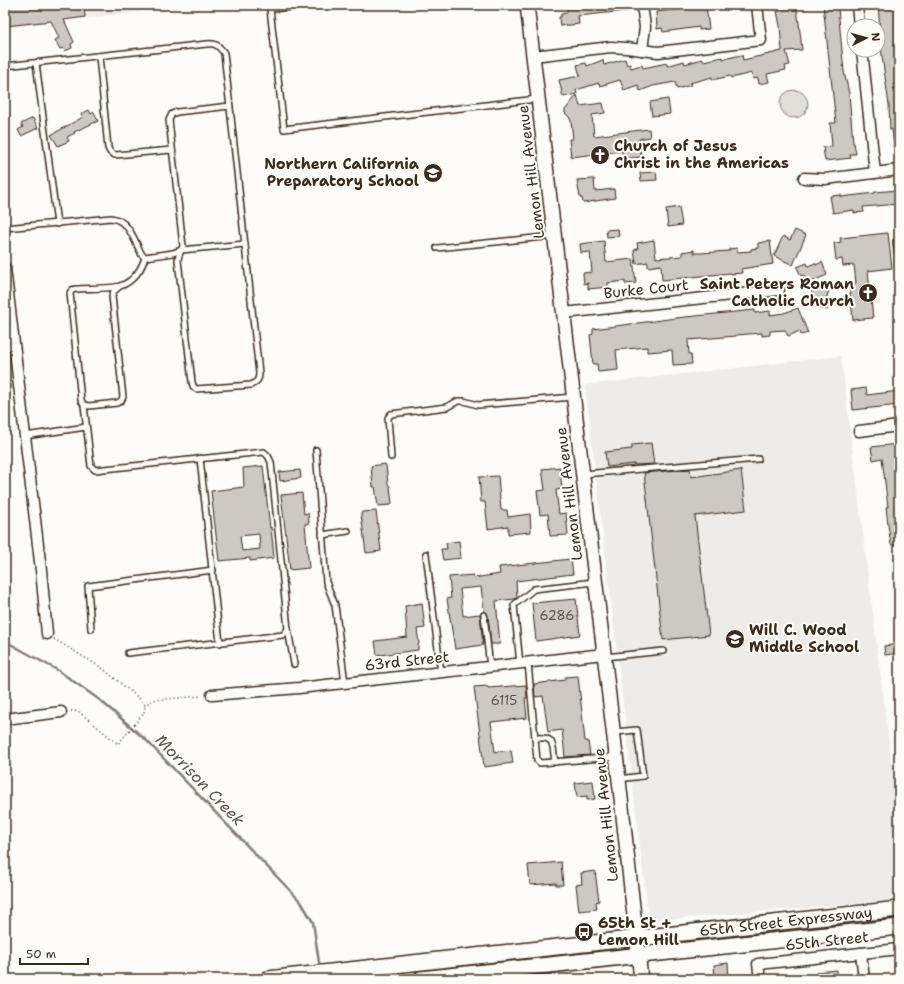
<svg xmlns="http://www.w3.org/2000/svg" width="904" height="984" viewBox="0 0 904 984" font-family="'Shantell Sans',sans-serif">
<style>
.built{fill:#efece7}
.green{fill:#e1ded7;stroke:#8e847a}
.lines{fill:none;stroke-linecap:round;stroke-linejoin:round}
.stream{stroke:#887d74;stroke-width:2.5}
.building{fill:#cdc8c2;stroke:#3b2a1e;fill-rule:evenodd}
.service-casing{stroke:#3b2a1e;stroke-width:8}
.minor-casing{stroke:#3b2a1e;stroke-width:13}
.tertiary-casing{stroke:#3b2a1e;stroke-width:16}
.secondary-casing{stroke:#3b2a1e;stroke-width:18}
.path{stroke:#3b2a1e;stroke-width:1.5;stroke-dasharray:1 3;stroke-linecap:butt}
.service{stroke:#fdfcf7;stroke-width:5}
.minor{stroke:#fdfcf7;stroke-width:10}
.tertiary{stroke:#fdfcf7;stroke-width:13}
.secondary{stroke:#fdfcf7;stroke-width:15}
.labels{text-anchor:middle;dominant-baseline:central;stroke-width:4;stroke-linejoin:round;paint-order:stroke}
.number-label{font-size:13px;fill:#605247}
.poi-label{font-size:15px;font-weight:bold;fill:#3b2a1e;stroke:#fdfcf7;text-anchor:start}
.street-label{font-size:15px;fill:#3b2a1e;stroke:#fdfcf7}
.water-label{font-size:16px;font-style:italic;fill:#615349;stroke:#fdfcf7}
</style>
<rect width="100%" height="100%" fill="#fdfcf7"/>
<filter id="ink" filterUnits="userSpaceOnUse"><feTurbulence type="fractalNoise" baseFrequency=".025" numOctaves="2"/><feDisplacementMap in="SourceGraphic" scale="8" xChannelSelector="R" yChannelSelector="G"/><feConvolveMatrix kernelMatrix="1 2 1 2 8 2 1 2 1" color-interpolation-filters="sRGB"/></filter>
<g filter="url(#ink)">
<g class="built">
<polygon points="5,5 138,5 139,12 5,27"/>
<polygon points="841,356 899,824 899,900 649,921 585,385"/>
</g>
<circle class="green" cx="794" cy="104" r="14"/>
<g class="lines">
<polyline class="stream" points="5,641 59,671 101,701 147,741 301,902 313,922 320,969"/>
</g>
<g class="building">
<polygon points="5,5 84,5 85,17 64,20 74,42 71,44 72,48 65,51 63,48 60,49 55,40 59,38 51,21 6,26"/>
<polygon points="585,5 634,5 635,10 578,16 579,24 560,26 559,17 561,17 561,14 567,13 567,8 585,6"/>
<polygon points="779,5 796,5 799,23 802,50 786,51 790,65 785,66 786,70 767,74 769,82 759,84 758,78 753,79 752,73 731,78 730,76 712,80 712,77 690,83 691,85 677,89 675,82 653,86 640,91 638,85 624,90 620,80 600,86 599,83 576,90 577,94 563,97 559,80 580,76 577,65 586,63 587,66 603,60 604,65 625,59 627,65 630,64 631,68 642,65 643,68 667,63 667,66 684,61 685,64 702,59 703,61 723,57 723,59 742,55 743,60 782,51 780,26 777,11 781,11"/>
<polygon points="823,5 837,5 838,8 844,72 849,93 853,143 854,143 856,154 850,154 851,158 825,161 823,147 832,146 830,123 836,123"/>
<polygon points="878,5 896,5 899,52 899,146 894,147 892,129 890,130 889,105 882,56"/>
<polygon points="706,6 709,29 699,30 699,27 663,32 662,28 657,29 656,12"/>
<polygon points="577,95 580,106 603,103 605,113 592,115 594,136 649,129 650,137 639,139 641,157 623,159 622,151 571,157 569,139 573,139 571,121 569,117 565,113 565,110"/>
<polygon points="668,99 670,114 652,116 650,102"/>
<polygon points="89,110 91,114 94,112 98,121 74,132 75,133 67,137 69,141 58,146 51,135 83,117 81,114"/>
<polygon points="33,118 38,128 21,136 18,130 23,127 21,124"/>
<polygon points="656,172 657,180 641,181 640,173"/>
<polygon points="594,179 595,191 614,189 615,198 583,203 582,198 580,198 577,180"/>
<polygon points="899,190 899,204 863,207 864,212 854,213 854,210 833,213 830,196 841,195 841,197 875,193 875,192"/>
<polygon points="679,207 682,225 668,227 666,209"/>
<polygon points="618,229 619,236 607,237 606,230"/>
<polygon points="795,230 806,235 793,265 774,256 783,236 790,240"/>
<polygon points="888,233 892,268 868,271 873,318 853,320 849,284 856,283 854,265 843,266 842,259 836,260 834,243 841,242 840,238"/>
<polygon points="654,240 656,258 682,256 682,252 694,250 694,253 701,253 729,251 729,249 737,248 737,252 751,251 751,249 758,248 758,243 770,241 773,264 741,269 742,273 731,274 731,273 662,280 661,265 648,267 648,262 636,264 634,250 638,249 637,243"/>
<polygon points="604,241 606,262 633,259 636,283 625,284 625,281 608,283 608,287 588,289 588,283 584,284 583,273 592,272 590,252 581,253 580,244"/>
<polygon points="822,262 827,275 808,283 829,289 826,301 830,303 827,310 802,303 804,294 814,297 804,275 801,276 797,267 807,263 808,266 815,263 816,265"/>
<polygon points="798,308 808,333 801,335 800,331 788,336 785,330 770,331 770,335 762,336 762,333 736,335 736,336 688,340 689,354 691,354 692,364 673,365 672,350 647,352 647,347 616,350 618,370 598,372 597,364 593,364 590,335 593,334 593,329 676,318 755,310 755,313 770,311 770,315 784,313"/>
<polygon points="866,388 867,395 899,391 899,405 853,410 851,390"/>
<polygon points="651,443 654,464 634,465 634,464 607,467 605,452 632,449 632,445"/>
<polygon points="898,444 899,454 899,545 891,545 888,525 886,507 888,507 882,458 873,460 871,447"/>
<polygon points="385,464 386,465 388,484 390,486 392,503 391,505 378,506 375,487 373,487 371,466"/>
<path d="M263,466L270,528L271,527L274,558L250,561V558L219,561L211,491L244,487L243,468ZM259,534L260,549L242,551L240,536Z"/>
<polygon points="560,467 562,489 556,490 559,514 566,513 568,535 550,536 548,514 540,515 537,491 545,490 542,469"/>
<polygon points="690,469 691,477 741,470 746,510 695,516 709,635 663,640 644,473"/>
<polygon points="300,470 301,478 280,481 279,472"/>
<polygon points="498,476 501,510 507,510 508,517 530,514 531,532 508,534 508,526 488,529 485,502 481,502 479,477"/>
<polygon points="302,493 304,514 308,513 309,523 305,524 309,568 290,570 281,495"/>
<polygon points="376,511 381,551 366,553 361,514 362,512"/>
<polygon points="459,541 461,558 443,560 441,549 447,549 446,543"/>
<polygon points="571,559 573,574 516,581 517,597 515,599 496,601 500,644 491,644 488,615 486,612 484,611 481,587 460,589 463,616 480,614 483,645 455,649 447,599 451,598 449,577 473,575 473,578 500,574 499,567"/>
<polygon points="576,599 580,635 536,641 532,603"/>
<polygon points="422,603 425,628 417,629 419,644 418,645 418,650 380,655 380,654 377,655 375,641 407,637 405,606"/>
<polygon points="899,644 899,653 885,655 884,646"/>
<polygon points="578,676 585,741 588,741 590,755 565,757 562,730 548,732 543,696 535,697 534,684 565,680 565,677"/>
<polygon points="526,685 527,698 525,698 527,718 491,722 495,752 511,750 513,763 484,767 474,687 487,686 488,688"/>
<polygon points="593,781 595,799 587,800 587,796 577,797 575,783"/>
<polygon points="561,862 563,885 556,885 556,883 530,885 528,865"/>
<polygon points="595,871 599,901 596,902 597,909 579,911 576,885 582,884 581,873"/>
<polygon points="728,963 729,979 715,979 714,965"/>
<polygon points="837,970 837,979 818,979 817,972"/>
</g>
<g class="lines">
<g class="service-casing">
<g id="service">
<polyline points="315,5 270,9 284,129 537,99"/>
<polyline points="99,56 108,148 110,152 115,155 172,150"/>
<polyline points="36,63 57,224"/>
<path d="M5,66L207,44C216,43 219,46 224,53C236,160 247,266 259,373C259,380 257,382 251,385L196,389L193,386L192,382L178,260L179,255L183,246L169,120L172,114L177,112L230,106"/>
<path d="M5,228L111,218C129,220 134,240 142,255L145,257L173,253L181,250L245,244"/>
<polyline points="896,242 899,263"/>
<polyline points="437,248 554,236"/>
<path d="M120,286L114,291L112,296L123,397L121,401L117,403L89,406L84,405L81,400L70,293L72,290L76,289C87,288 110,289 120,286C133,282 142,269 145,257"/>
<polyline points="5,347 14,347"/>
<polyline points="84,405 91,466 95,470 264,452 268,456 271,462 288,629 283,635 128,653"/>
<polyline points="25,436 86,427"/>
<polyline points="316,450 326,582 335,605 345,683"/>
<polyline points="391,457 388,418 391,414 447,407 458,401 464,401 478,405 573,397"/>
<polyline points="200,458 220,643"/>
<polyline points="584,474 758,459"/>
<polyline points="322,535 348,531"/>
<polyline points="426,554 441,673"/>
<polyline points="484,615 490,667"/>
<polyline points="91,629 88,586 213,570"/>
<polyline points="288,629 294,664"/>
<polyline points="605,657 663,651"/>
<polyline points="528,663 537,760 540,763 615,757"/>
<polyline points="520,664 514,605 534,589 594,582"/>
<polyline points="614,732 637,730 643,776 619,779"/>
<path d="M535,738C556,736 552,745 555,762"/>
</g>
</g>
<g class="minor-casing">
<g id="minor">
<polyline points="857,5 859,26"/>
<polyline points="642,50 645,27 642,5"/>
<polyline points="862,50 875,173"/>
<polyline points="533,56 611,47 626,48 658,52 761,40 757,5"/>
<polyline points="804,178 825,179 899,170"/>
<polyline points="5,268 41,570 47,634"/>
<polyline points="564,313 779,290"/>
<polyline points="859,431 899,426"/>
<polyline points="212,695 299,688 604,654"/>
<polyline points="5,719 61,712"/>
<polyline points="861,953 864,979"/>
<polyline points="760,979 758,964 899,949"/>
</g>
</g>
<g class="tertiary-casing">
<polyline id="tertiary" points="527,5 619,780 641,979"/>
</g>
<g class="secondary-casing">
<g id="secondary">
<path id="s1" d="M268,979L899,909"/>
<polyline points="421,979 899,927"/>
</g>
</g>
<g class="path">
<polyline points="54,639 102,668 141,700 145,705 153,700 202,696"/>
<polyline points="71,711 78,711 118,744 144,713 145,706"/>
</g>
<use href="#service" class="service"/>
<use href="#minor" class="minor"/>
<use href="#tertiary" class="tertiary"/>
<use href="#secondary" class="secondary"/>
</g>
</g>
<defs>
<g id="church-disc" transform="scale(1)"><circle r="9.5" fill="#3b2a1e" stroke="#fdfcf7"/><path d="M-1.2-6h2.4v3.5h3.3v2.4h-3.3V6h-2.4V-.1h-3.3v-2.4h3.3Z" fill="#fff"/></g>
<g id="school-disc" transform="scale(1)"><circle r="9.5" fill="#3b2a1e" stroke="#fdfcf7"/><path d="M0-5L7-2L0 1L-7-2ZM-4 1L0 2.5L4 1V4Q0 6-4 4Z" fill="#fff"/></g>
<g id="bus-disc" transform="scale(1)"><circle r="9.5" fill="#3b2a1e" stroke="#fdfcf7"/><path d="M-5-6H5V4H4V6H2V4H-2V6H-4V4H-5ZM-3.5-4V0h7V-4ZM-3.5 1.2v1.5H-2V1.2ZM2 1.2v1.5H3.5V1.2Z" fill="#fff"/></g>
</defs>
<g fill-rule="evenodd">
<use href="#church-disc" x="600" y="155"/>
<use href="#school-disc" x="433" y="173"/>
<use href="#church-disc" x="868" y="293"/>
<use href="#school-disc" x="735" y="639"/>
<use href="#bus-disc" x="584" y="932"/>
</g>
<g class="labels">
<g class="number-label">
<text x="557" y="615">6286</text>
<text x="504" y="700">6115</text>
</g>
<g class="poi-label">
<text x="614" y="146">Church of Jesus<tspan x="614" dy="17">Christ in the Americas</tspan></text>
<text x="419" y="164" text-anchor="end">Northern California<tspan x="419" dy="17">Preparatory School</tspan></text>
<text x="854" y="284" text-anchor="end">Saint Peters Roman<tspan x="854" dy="17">Catholic Church</tspan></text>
<text x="749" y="630">Will C. Wood<tspan x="749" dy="17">Middle School</tspan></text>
<text x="598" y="923">65th St +<tspan x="598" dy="17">Lemon Hill</tspan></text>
</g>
<g class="street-label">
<text transform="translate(531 172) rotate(-97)">Lemon Hill Avenue</text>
<text transform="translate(646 289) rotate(-6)">Burke Court</text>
<text transform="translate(569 494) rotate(-97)">Lemon Hill Avenue</text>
<text transform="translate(407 661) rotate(-6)">63rd Street</text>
<text transform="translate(606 815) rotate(-96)">Lemon Hill Avenue</text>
<text stroke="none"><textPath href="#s1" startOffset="521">65th Street Expressway</textPath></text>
<text transform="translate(827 941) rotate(-6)">65th Street</text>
</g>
<g class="water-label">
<text transform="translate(200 780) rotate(46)">Morrison Creek</text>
</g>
</g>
<rect width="904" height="984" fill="none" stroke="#fdfcf7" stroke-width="20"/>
<rect x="10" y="10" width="884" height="964" fill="none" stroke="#3b2a1e" stroke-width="1.5" filter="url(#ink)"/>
<g transform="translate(866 38) rotate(84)"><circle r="19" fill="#fdfcf7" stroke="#afa8a0"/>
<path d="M0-3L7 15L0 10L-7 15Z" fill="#3b2a1e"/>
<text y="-6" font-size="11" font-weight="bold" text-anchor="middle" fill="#3b2a1e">N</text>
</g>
<path d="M20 958v6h68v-6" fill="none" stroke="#3b2a1e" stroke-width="2"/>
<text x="26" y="958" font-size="12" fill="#3b2a1e" stroke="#fdfcf7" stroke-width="3" paint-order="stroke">50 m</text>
</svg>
